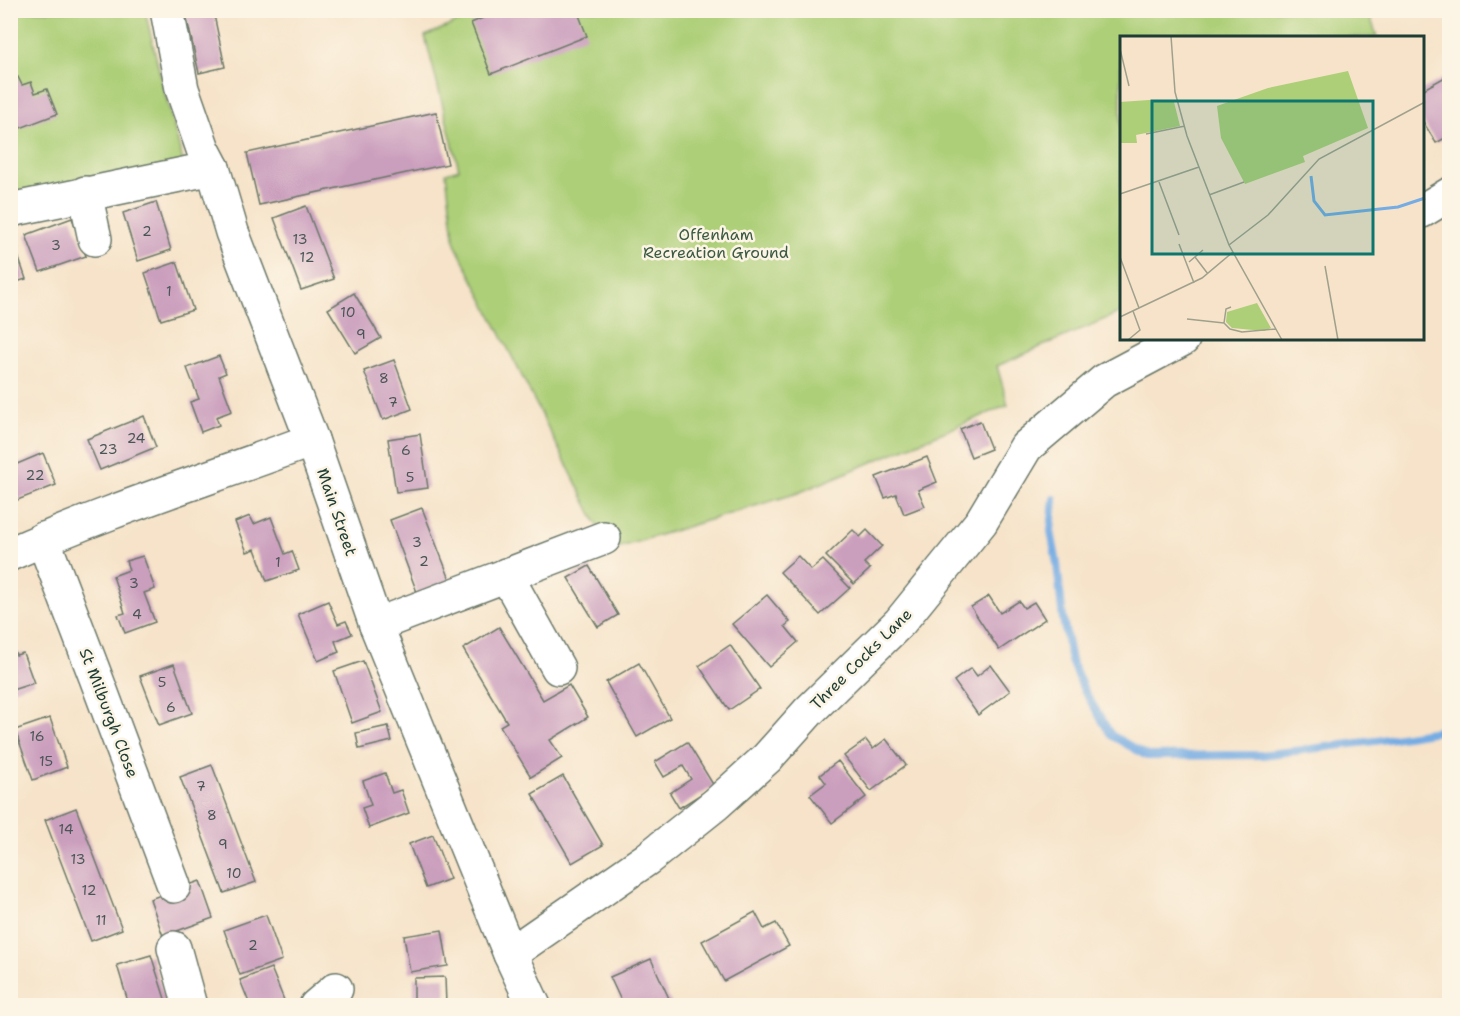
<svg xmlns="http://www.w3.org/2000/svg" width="1460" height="1016" viewBox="0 0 1460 1016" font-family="'Shantell Sans',sans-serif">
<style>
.green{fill:#adcf78;stroke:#668656;stroke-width:1.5}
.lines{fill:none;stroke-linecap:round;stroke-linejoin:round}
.stream{stroke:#74ace3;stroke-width:8}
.building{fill:#ca9ebd}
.minor-casing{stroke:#6a7768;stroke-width:36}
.minor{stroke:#fff;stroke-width:33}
.labels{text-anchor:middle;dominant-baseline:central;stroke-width:5;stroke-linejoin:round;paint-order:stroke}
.number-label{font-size:14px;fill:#4a5556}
.park-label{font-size:16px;fill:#3b5a42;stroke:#fcf5e5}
.street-label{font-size:16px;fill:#1f3d34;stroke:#fcf5e5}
.inset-river{fill:none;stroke:#74ace3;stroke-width:3}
.inset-road{fill:none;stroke:#a0a18d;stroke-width:1.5}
.view{fill:#0f766e;fill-opacity:0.15;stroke:#0f766e;stroke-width:3}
.inset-edge{fill:none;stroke:#1f3d34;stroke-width:3}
</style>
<rect width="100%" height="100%" fill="#fcf5e5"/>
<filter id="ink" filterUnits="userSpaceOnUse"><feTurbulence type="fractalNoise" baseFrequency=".0167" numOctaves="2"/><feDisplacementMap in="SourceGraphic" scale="12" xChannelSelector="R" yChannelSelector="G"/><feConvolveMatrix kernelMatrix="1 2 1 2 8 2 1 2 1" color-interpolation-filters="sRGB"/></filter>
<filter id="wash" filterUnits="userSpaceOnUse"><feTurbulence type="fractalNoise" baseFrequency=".008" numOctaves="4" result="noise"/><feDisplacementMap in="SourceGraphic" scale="24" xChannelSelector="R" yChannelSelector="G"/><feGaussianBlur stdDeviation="1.35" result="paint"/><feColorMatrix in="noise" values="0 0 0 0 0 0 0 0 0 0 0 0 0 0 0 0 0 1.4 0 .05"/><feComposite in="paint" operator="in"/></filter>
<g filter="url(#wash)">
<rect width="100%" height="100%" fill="#f6e3c9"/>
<g class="green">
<polygon points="486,10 1368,10 1377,37 1121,38 1121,312 997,366 1008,405 798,493 610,550 455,244 446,173 459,169 425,36"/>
<polygon points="11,11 145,11 163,86 184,165 11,200"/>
</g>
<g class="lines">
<polyline class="stream" points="1054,499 1051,531 1057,564 1063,619 1071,661 1084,690 1111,735 1147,756 1262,755 1375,741 1450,729"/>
</g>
<g id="blocks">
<g class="building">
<polygon points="185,10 213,10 225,67 199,73"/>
<polygon points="502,10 577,10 587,36 491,74 471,23"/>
<polygon points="18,77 22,85 31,82 35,93 47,89 57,114 10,132 10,80"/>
<polygon points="1445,77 1449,86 1449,136 1436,143 1422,120 1422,90"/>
<polygon points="436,112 448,164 259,205 247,153"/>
<polygon points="156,202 171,250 138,261 123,213"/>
<polygon points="306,206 334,279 301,290 274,218"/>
<polygon points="72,218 86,256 40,272 26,235"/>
<polygon points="14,244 26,279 10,284 10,246"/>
<polygon points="177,262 193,310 161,320 145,273"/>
<polygon points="354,293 381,338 355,353 328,309"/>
<polygon points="219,356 226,373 219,376 232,411 216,417 219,425 201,432 190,402 199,399 187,368"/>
<polygon points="394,360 412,409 383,420 364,371"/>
<polygon points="144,416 156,447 100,470 87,439"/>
<polygon points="980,421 991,449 971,457 960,429"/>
<polygon points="420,434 428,488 396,492 388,439"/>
<polygon points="43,453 56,485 10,503 10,467"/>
<polygon points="927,457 937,482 918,490 925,506 904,514 896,494 885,498 876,477"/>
<polygon points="422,508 451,582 418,595 390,520"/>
<polygon points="250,516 254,524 271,517 285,554 292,551 299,570 267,581 255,549 247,552 235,522"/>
<polygon points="853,530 860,537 867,530 882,546 864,563 870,569 854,584 826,556"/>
<polygon points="143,556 155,589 144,593 155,622 125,633 118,615 125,613 113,576 129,570 126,561"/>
<polygon points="798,556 811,570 823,560 850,588 820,615 780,572"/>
<polygon points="589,566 618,615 598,627 568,578"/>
<polygon points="767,595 790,622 785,626 798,642 769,667 732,624"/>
<polygon points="989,596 1000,613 1019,601 1024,608 1034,602 1045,619 999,650 971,607"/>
<polygon points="328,601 338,624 346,621 352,634 335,641 339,652 318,661 298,614"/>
<polygon points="499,627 543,700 569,685 588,717 550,740 562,758 531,777 500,726 507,722 463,649"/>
<polygon points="10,640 16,655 23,653 34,683 12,690 14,695 10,697"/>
<polygon points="730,645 760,689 729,710 699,666"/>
<polygon points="363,661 382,712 352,723 334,671"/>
<polygon points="639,663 670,718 637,737 606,682"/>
<polygon points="174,664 192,713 159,725 140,676"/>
<polygon points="991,665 1010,691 978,715 954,681 971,668 977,676"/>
<polygon points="50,718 67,767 33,780 15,730"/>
<polygon points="388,726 392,741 359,749 356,733"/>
<polygon points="886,739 906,765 871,791 844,756 866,740 873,749"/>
<polygon points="687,742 714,786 679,808 670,793 691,779 683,766 664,777 655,762"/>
<polygon points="838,761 866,797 832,823 810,795 826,783 820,775"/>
<polygon points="212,765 256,882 224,893 180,777"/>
<polygon points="385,773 392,793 401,790 409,813 369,828 362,808 371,805 363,781"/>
<polygon points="563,776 603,845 572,863 532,794"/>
<polygon points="76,808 122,929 91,941 45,820"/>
<polygon points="433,835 450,879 426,888 409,844"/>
<polygon points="200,881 213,918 163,936 150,899"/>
<polygon points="755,912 764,929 776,923 789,946 724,981 702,941"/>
<polygon points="266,915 282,960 240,975 224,930"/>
<polygon points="442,930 448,966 410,972 404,936"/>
<polygon points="151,955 167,1005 129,1005 117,965"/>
<polygon points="651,959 672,1005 623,1005 610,977"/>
<polygon points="271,968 286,1005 250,1005 240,980"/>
<polygon points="445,977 446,1005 414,1005 414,978"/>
</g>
</g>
</g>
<g filter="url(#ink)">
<use href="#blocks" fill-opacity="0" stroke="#6a7768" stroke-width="1.5"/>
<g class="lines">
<g class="minor-casing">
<g id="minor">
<polyline points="167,10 182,89 203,149 213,168 232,232 312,440 376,625 510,954 534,1006"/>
<polyline points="85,193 95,239"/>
<polyline points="10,210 213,168"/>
<polyline points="1422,211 1450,194"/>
<polyline points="43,539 98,683 174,886"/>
<path d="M10,554C108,510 211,478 312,440"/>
<polyline points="506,575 558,668"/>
<polyline points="376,625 604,538"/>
<polyline points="174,948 190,1006"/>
<polyline points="510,954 647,859 716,804 767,758 809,711 900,622 981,522 1026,447 1104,381 1183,339"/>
<polyline points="316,1006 336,989"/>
</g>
</g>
<use href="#minor" class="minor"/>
</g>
</g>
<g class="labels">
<g class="number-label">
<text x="147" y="231">2</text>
<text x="300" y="239">13</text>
<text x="56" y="245">3</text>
<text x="307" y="257">12</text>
<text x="169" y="291">1</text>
<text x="348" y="312">10</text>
<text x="361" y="334">9</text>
<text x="384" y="378">8</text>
<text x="393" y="402">7</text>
<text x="136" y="438">24</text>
<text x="108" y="449">23</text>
<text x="406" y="450">6</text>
<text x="35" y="475">22</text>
<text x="410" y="477">5</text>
<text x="417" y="542">3</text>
<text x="424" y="561">2</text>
<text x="278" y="562">1</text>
<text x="134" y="583">3</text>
<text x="137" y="614">4</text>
<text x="162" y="682">5</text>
<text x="171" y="707">6</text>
<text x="37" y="736">16</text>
<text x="46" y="761">15</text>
<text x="201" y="786">7</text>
<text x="212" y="815">8</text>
<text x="66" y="829">14</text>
<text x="223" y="844">9</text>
<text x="78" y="859">13</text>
<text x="234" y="873">10</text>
<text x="89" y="890">12</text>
<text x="101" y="920">11</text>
<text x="253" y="945">2</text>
</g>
<g class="park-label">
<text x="716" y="234">Offenham<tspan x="716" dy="18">Recreation Ground</tspan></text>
</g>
<g class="street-label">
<text transform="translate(337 512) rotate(71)">Main Street</text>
<text transform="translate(861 659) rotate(-45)">Three Cocks Lane</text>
<text transform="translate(109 713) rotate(69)">St Milburgh Close</text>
</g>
</g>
<g transform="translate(1120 36)">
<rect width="304" height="304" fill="#f6e3c9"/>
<path d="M228,35L248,92L183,120L185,126L125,148L101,102L97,70L148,52ZM29,64L54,66L60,90L16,99L17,107H1L0,66ZM137,267L151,292L144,295L112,292L106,286L107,276Z" fill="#adcf78"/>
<path class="inset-river" d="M191,140L194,165L205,179L278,171L305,162"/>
<path class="inset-road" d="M51,0L55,56L67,100L109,209L162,304M0,13L9,50M26,98L65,90M39,146L59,199M0,158L79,131M89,159L124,146M59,208L74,247M109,209L148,179L199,123L305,66M0,221L19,272M75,221L88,238M69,226L83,214M205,230L218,304M0,281L82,242L113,216M67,283L104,287M104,287L110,293L122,296L156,293M104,287L106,273L111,271M8,304L20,294L13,275"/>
<path class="view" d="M32,65H253V218H32Z"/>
<rect width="304" height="304" class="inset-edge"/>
</g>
<rect width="1460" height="1016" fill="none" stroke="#fcf5e5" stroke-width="36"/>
</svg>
